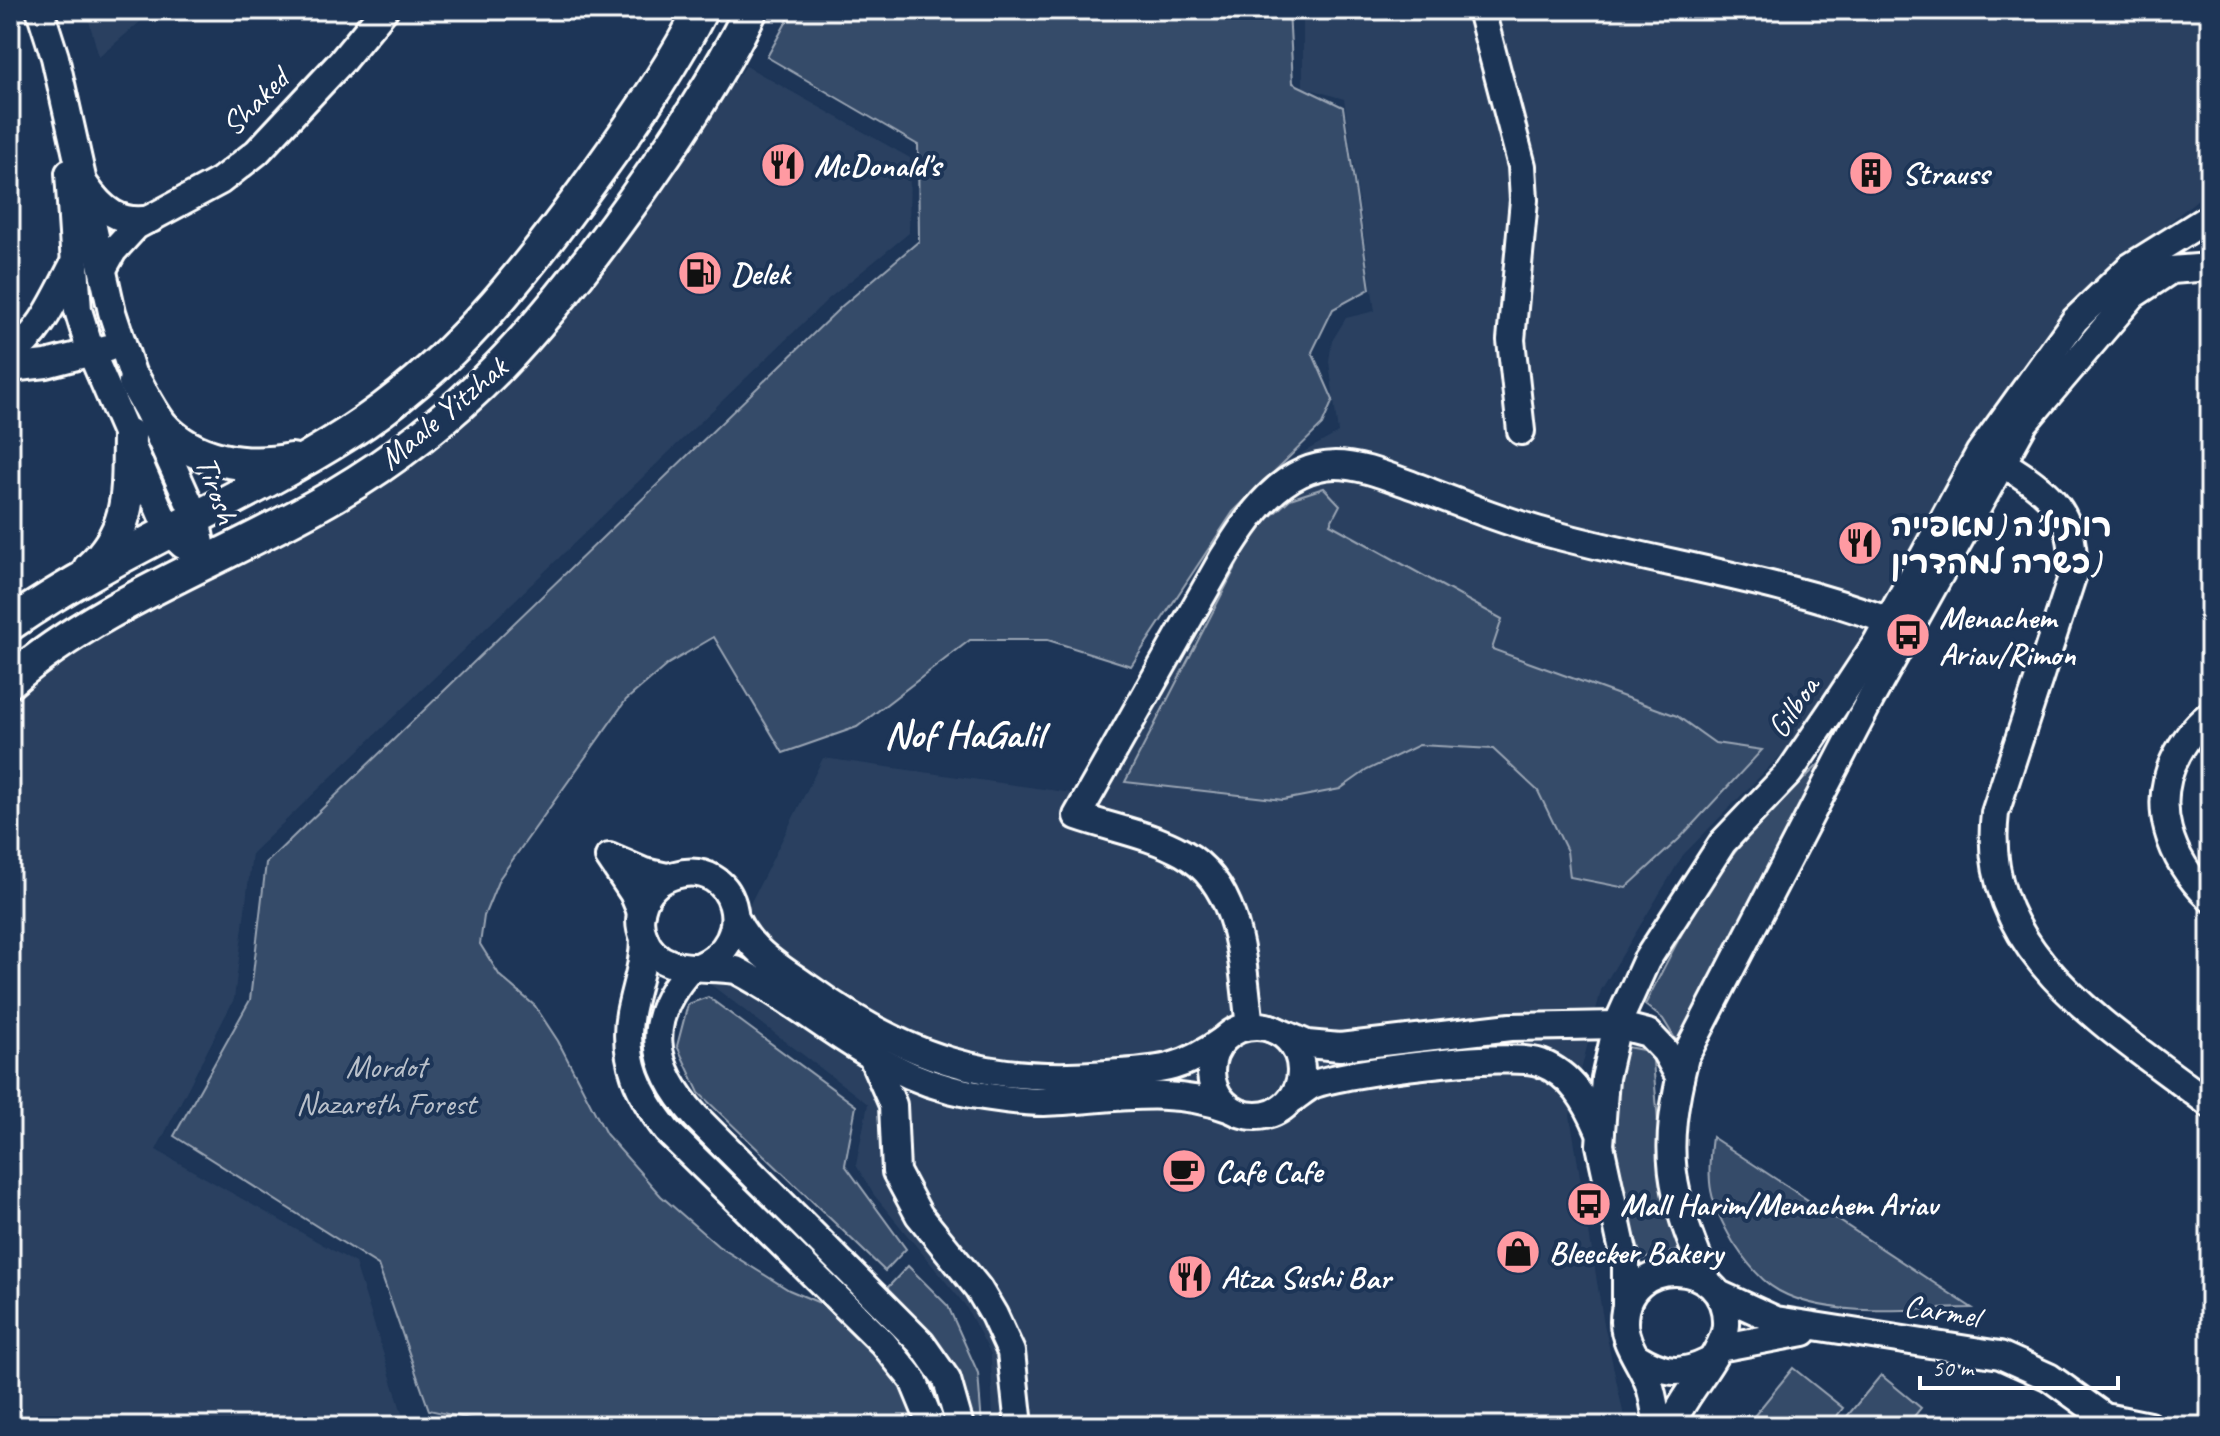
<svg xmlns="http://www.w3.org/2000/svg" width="2220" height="1436" viewBox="0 0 2220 1436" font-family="Caveat,'Playpen Sans Hebrew',sans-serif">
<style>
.built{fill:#2a4161}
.green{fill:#364b69;stroke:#9aa5b4;stroke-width:2}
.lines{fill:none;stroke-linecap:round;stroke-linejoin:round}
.minor-casing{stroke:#fff;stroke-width:32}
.major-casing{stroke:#fff;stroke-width:38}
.minor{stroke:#1d3557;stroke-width:26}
.major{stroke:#1d3557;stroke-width:32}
.labels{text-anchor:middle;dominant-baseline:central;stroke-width:8;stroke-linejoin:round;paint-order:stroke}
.street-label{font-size:32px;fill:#fff;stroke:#1d3557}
.poi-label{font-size:32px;font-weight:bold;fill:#fff;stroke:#1d3557;text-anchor:start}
.park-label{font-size:32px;fill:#b9c0ca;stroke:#1d3557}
.district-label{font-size:40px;font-weight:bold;fill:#fff;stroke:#1d3557}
</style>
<rect width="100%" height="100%" fill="#1d3557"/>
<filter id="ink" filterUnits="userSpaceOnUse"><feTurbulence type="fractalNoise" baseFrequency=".0125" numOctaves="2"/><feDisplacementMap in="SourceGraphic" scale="16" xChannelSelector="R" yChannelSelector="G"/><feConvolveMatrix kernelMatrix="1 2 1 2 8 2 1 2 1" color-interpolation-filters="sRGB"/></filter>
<g filter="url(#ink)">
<g class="built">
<polygon points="86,10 154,10 99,57"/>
<polygon points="1303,10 2210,10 2210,189 2106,275 1981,426 1916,539 1866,643 1825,710 1683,855 1601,990 1570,1115 1603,1319 1626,1426 993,1426 991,1354 965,1305 874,1195 856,1165 868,1104 710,984 823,758 1079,794 1235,529 1302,453 1338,433 1329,361 1332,341 1346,318 1375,311 1344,99 1303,87"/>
<polygon points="746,66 910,158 909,233 827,300 252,853 234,999 156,1150 355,1263 406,1426 10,1426 10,693 31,670 261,540 394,479 513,371 580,294"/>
</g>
<g class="green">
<polygon points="793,10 1289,10 1293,83 1343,107 1370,289 1333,309 1312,352 1333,400 1322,425 1233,512 1131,666 1048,640 970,640 857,727 783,753 714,637 668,664 626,700 499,879 484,916 480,944 500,976 535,1006 558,1041 606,1134 661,1196 718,1246 789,1290 858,1319 908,1266 948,1306 978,1373 982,1426 501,1426 429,1410 378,1265 174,1136 250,1000 266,863 842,306 919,241 918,145 767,57"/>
<polygon points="1324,488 1340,505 1330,524 1502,619 1492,649 1677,716 1715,743 1762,750 1679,839 1626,888 1570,877 1567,851 1538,791 1493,749 1419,745 1367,770 1340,789 1283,800 1125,782 1254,532 1290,499"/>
<path d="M1840,743L1679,1045L1663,1019L1645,1005C1670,955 1695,905 1729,860C1761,818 1803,781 1840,743Z"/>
<path d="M2210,783V847C2202,826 2198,804 2210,783Z"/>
<polygon points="708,997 856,1106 845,1165 906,1249 885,1271 699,1093 677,1046 688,1004"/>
<path d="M1627,1047L1648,1051L1653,1061L1660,1147L1685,1249L1642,1259C1625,1209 1612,1155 1615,1102C1616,1084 1623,1065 1627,1047Z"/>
<path d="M1712,1137L1972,1308C1912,1308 1833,1320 1779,1291C1760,1281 1744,1259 1733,1242C1709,1201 1706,1183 1712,1137Z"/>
<polygon points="1793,1368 1843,1408 1829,1426 1746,1426"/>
<polygon points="1881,1375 1921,1408 1906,1426 1839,1426"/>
</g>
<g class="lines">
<g class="minor-casing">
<g id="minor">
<polyline points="40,10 55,57 112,312 135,382 196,518 205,564"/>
<polyline points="1481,10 1522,166 1524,200 1511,340 1521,431"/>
<polyline points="69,173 78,310 91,352 169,532 183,545"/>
<path d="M85,185C102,210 120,225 151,219"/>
<polyline points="103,269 113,251 136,226 220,181 257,152 342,61 384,10"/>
<path d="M10,355C41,334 56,297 73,265"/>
<polyline points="10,368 46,364 108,348"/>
<path d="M2001,462C2051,493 2076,512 2073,574L1995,813C1978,954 2113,1029 2210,1104"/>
<path d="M2210,715C2196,724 2186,739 2178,753C2149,804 2170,860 2210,898"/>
<polyline points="641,912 633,893 609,857 644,872 667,877"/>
<path d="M736,920C751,951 779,967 806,986C904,1057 987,1085 1108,1074C1159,1070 1180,1071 1223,1040"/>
<path d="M644,938C644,965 635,987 630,1013C622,1059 639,1095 667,1131L883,1343L913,1380L932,1426"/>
<path d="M692,967C643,1019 650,1066 696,1117L921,1343L947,1380L960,1426"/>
<path d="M698,967C761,942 735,857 675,875C658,880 646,892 642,908C639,918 640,929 644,938C659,977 704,964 736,970C818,1012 875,1077 971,1094C995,1098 1020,1102 1044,1102C1107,1100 1170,1085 1231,1109"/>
<circle cx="1256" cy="1071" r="45"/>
<path d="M1250,1026C1242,967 1243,887 1183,853C1152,835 1111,828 1077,816L1223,558C1248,518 1281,466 1335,465C1363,465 1391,478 1417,487C1456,502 1496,518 1537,530C1653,563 1775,578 1889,621"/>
<polyline points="1270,1028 1307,1044 1340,1047 1511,1027 1617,1025 1648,1033 1665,1051 1680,1078"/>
<polyline points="873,1059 893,1105 896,1172 919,1215 978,1288 994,1315 1011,1352 1019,1426"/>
<path d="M1292,1099C1298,1095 1305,1089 1312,1085C1343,1072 1512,1051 1541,1063C1572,1075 1587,1102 1599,1130"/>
<path d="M1707,1280C1669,1190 1661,1154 1685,1057L1871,698L2025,422L2133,295L2171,270L2210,267"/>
<polyline points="1719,1294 1776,1320 2000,1355 2049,1377 2117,1426"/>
<polyline points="1626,1306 1626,1265 1600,1145 1605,1078 1617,1025 1646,961 1723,842 1789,773 1836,704 1877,642 1980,452 2075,320 2130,267 2210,217"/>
<polyline points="1719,1348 1804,1332"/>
<path d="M1637,1357C1663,1373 1680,1376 1708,1362"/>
<polyline points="2110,1418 2149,1426"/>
<path d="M1658,1426C1655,1412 1654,1397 1649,1384C1642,1364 1624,1344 1624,1322C1624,1254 1729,1256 1726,1325C1725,1352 1682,1396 1671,1426"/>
</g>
</g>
<g class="major-casing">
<g id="major">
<path d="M135,382C143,396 151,412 161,425C193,462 246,469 292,460"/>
<path d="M90,568C133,529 128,489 129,435"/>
<path d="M10,624C116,550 239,503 347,434C452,367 525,273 597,173C634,122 672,67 701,10"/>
<path d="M10,681C100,602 232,556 335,495C466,418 543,326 630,205C674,143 717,79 751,10"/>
</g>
</g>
<use href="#minor" class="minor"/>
<use href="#major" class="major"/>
</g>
</g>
<defs>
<g id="restaurant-disc" transform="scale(2.3)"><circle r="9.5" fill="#ff9aa2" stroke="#1d3557"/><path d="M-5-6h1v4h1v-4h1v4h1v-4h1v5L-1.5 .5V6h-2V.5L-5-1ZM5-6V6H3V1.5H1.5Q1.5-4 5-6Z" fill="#111"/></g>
<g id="building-disc" transform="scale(2.3)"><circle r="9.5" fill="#ff9aa2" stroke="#1d3557"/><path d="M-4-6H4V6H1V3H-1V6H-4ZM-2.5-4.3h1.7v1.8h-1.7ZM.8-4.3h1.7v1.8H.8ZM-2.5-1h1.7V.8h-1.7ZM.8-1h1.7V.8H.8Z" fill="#111"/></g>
<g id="fuel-disc" transform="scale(2.3)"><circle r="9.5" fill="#ff9aa2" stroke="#1d3557"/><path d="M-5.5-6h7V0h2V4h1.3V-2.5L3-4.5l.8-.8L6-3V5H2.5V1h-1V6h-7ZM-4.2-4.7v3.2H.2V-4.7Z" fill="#111"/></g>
<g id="bus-disc" transform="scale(2.3)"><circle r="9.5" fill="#ff9aa2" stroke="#1d3557"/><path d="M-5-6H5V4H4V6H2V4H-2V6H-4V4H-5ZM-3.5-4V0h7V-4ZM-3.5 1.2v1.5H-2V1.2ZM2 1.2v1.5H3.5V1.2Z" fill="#111"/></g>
<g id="cafe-disc" transform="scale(2.3)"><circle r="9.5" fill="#ff9aa2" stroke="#1d3557"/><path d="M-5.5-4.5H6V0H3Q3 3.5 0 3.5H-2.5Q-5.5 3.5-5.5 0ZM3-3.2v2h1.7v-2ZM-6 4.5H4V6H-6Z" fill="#111"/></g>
<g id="shop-disc" transform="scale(2.3)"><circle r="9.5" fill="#ff9aa2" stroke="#1d3557"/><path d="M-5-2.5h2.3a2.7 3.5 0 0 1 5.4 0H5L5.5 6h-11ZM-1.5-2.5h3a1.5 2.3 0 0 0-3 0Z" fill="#111"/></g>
</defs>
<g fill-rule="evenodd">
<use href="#restaurant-disc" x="783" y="165"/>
<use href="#building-disc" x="1871" y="173"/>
<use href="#fuel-disc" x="700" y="273"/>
<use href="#restaurant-disc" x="1860" y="543"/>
<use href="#bus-disc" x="1908" y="635"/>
<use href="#cafe-disc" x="1184" y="1171"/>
<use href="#bus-disc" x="1589" y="1204"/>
<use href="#shop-disc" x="1518" y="1252"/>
<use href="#restaurant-disc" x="1190" y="1277"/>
</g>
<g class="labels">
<g class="street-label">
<text transform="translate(255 102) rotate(-45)">Shaked</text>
<text transform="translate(443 413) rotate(-40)">Maale Yitzhak</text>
<text transform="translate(217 490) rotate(70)">Tirosh</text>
<text transform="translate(1793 707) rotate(-56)">Gilboa</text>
<text transform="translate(1942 1311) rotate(9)">Carmel</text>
</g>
<g class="poi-label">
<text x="814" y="165">McDonald's</text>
<text x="1902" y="173">Strauss</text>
<text x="731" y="273">Delek</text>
<text x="1891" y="525">רותיל'ה (מאפייה<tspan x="1891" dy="37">כשרה למהדרין)</tspan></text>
<text x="1939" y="617">Menachem<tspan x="1939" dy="37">Ariav/Rimon</tspan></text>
<text x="1215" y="1171">Cafe Cafe</text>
<text x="1620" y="1204">Mall Harim/Menachem Ariav</text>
<text x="1549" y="1252">Bleecker Bakery</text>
<text x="1221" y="1277">Atza Sushi Bar</text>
</g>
<g class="park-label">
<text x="386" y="1066">Mordot<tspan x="386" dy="37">Nazareth Forest</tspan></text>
</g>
<g class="district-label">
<text x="964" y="734">Nof HaGalil</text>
</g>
</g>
<rect width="2220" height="1436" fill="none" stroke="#1d3557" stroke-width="40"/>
<rect x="20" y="20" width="2180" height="1396" fill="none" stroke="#fff" stroke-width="3" filter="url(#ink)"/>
<path d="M1920 1376v12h198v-12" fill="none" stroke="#ffffff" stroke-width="4"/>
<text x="1932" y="1376" font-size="24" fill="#ffffff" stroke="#1d3557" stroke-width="6" paint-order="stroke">50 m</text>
</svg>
